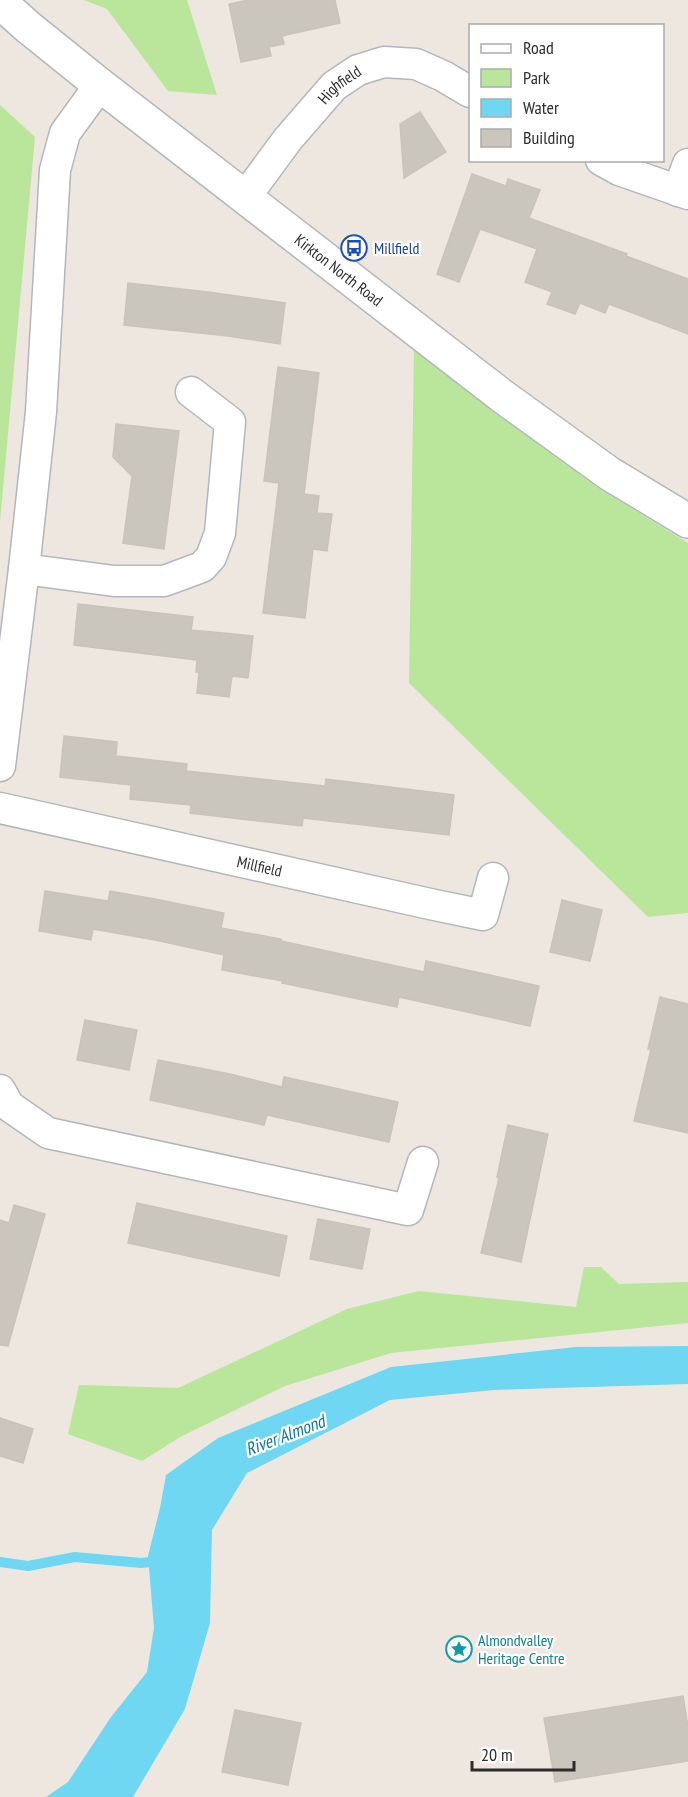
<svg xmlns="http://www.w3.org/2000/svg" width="688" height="1797" viewBox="0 0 688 1797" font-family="'PT Sans Narrow',sans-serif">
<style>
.green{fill:#b9e69b}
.water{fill:#70d7f2}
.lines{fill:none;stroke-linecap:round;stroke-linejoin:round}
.stream{stroke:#70d7f2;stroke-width:10}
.building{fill:#cac5bd;stroke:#cac3b8;stroke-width:1.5}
.minor-casing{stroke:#b3b6c0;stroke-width:33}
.secondary-casing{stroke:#b3b6c0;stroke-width:36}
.minor{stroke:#fff;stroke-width:30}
.secondary{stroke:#fff;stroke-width:33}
.labels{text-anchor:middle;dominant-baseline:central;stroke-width:4.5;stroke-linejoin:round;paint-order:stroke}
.street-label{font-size:16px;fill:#2d2d2d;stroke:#fff}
.transit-label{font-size:16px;fill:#164399;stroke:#fff;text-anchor:start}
.culture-label{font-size:16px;fill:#0d838f;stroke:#fff;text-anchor:start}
.water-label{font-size:18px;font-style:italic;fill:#0a78a4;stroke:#fff}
</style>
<rect width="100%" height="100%" fill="#eee7df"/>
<g class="green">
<polygon points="84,0 187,0 217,95 168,91 107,9"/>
<polygon points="0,105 35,137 0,522"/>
<polygon points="414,346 596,486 688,543 688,913 648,917 409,683"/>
<polygon points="584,1267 601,1267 619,1284 688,1282 688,1323 391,1353 285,1386 182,1436 142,1461 68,1434 79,1385 178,1388 347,1309 419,1291 576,1307"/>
</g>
<polygon class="water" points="688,1346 688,1384 494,1390 390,1400 247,1473 212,1530 210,1623 185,1709 133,1797 46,1797 68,1782 111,1717 147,1672 154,1628 148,1556 160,1508 166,1475 218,1438 391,1367 576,1347"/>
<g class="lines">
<polyline class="stream" points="0,1562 28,1566 75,1557 141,1563 160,1561"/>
</g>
<g class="building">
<polygon points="249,0 335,0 340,23 282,36 284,44 269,47 271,56 241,62 229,4"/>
<polygon points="420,112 446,152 404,178 400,124"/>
<polygon points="472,174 506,186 508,179 540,190 529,218 627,254 626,256 688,279 688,334 609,304 605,313 580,303 575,314 547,304 552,292 525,282 537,249 480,229 459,282 437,274"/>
<polygon points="128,283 208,292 285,303 280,344 228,336 124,325"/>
<polygon points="278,367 319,373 304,494 319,496 317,513 332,514 327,551 313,549 305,618 263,613 279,483 264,481"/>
<polygon points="116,424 179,431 164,549 123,543 132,476 113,457"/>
<polygon points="78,604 193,617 191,630 253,636 248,678 232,676 229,697 197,693 199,672 196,672 197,660 74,645"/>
<polygon points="64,736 117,742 116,756 187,764 186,771 325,786 326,779 454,795 449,835 303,818 302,826 206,815 190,813 191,805 130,799 131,785 60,777"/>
<polygon points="45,891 108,901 110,891 155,899 224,913 221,928 281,939 281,941 424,972 426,961 539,986 530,1026 399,997 397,1007 282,983 283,981 222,970 224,955 155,940 93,929 91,940 39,931"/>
<polygon points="562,900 602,910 590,961 550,952"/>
<polygon points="660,997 688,1004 688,1133 634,1121 651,1049 648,1049"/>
<polygon points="85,1020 137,1030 129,1070 77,1060"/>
<polygon points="158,1060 230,1074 282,1087 284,1077 398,1102 389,1142 267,1115 264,1125 150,1100"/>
<polygon points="508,1125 548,1134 521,1262 481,1253 499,1178 497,1177"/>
<polygon points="137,1203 287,1236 279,1276 128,1243"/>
<polygon points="14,1205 45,1214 8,1346 0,1345 0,1220 9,1223"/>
<polygon points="318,1219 370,1229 362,1269 310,1259"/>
<polygon points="0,1418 33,1429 23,1463 0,1456"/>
<polygon points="683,1696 688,1727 688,1761 555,1782 544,1718"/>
<polygon points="235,1710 301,1723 288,1785 222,1772"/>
</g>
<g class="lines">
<g class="minor-casing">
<g id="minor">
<polyline points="601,160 619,170 688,194"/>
<polyline points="678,191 688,164"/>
<path id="s1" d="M246,196L288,139L334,86L358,70L384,62L416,64L443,76L470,92"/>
<polyline points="24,569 114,581 164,581 202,567 211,557 220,533 230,422 191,392"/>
<polyline points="0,766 24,569 41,412 55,170 65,133 100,85"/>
<path id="s2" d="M0,808L430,904L483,915L493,878"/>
<polyline points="0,1090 9,1106 48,1133 408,1210 423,1162"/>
</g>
</g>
<g class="secondary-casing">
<g id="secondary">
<path id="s3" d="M0,2L28,27L100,85L502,396L610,474L688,521"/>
</g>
</g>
<use href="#minor" class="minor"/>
<use href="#secondary" class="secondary"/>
</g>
<defs>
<g id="bus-ring" transform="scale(1.35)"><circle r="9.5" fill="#fff" stroke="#1a4fb4" stroke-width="1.5"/><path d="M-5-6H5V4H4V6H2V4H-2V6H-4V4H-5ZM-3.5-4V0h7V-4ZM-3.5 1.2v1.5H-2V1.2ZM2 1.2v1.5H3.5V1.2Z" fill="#1a4fb4"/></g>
<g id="sight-ring" transform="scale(1.35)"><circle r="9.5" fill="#fff" stroke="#0f9aa8" stroke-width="1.5"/><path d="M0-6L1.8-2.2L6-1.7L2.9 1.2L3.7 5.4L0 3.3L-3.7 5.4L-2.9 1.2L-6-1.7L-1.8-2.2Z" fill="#0f9aa8"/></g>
</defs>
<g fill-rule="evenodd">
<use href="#bus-ring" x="354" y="248"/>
<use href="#sight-ring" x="459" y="1649"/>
</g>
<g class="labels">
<g class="street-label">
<text stroke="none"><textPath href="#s1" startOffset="146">Highfield</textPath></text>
<text stroke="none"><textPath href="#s3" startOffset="432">Kirkton North Road</textPath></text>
<text stroke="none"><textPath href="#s2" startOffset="266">Millfield</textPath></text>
</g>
<g class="transit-label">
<text x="374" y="248">Millfield</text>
</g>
<g class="culture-label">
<text x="478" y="1640">Almondvalley<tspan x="478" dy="18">Heritage Centre</tspan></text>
</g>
<g class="water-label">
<text transform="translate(285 1435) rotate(-21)">River Almond</text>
</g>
</g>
<rect x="469" y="24" width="195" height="138" fill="#ffffff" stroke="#ababab" stroke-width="1.5"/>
<rect x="481" y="44" width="30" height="9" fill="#ffffff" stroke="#ababab" stroke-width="1.5"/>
<text x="523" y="54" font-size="18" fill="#2d2d2d">Road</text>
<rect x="481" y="69" width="30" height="18" fill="#b9e69b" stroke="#ababab" stroke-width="1.5"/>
<text x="523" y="84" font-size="18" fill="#2d2d2d">Park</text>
<rect x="481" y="99" width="30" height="18" fill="#70d7f2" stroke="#ababab" stroke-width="1.5"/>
<text x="523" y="114" font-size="18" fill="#2d2d2d">Water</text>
<rect x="481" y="129" width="30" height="18" fill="#cac5bd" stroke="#ababab" stroke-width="1.5"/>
<text x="523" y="144" font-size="18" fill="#2d2d2d">Building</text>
<path d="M472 1761v9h102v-9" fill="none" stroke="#2d2d2d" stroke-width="3"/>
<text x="481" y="1761" font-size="18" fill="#2d2d2d" stroke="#ffffff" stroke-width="4.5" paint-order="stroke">20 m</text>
</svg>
